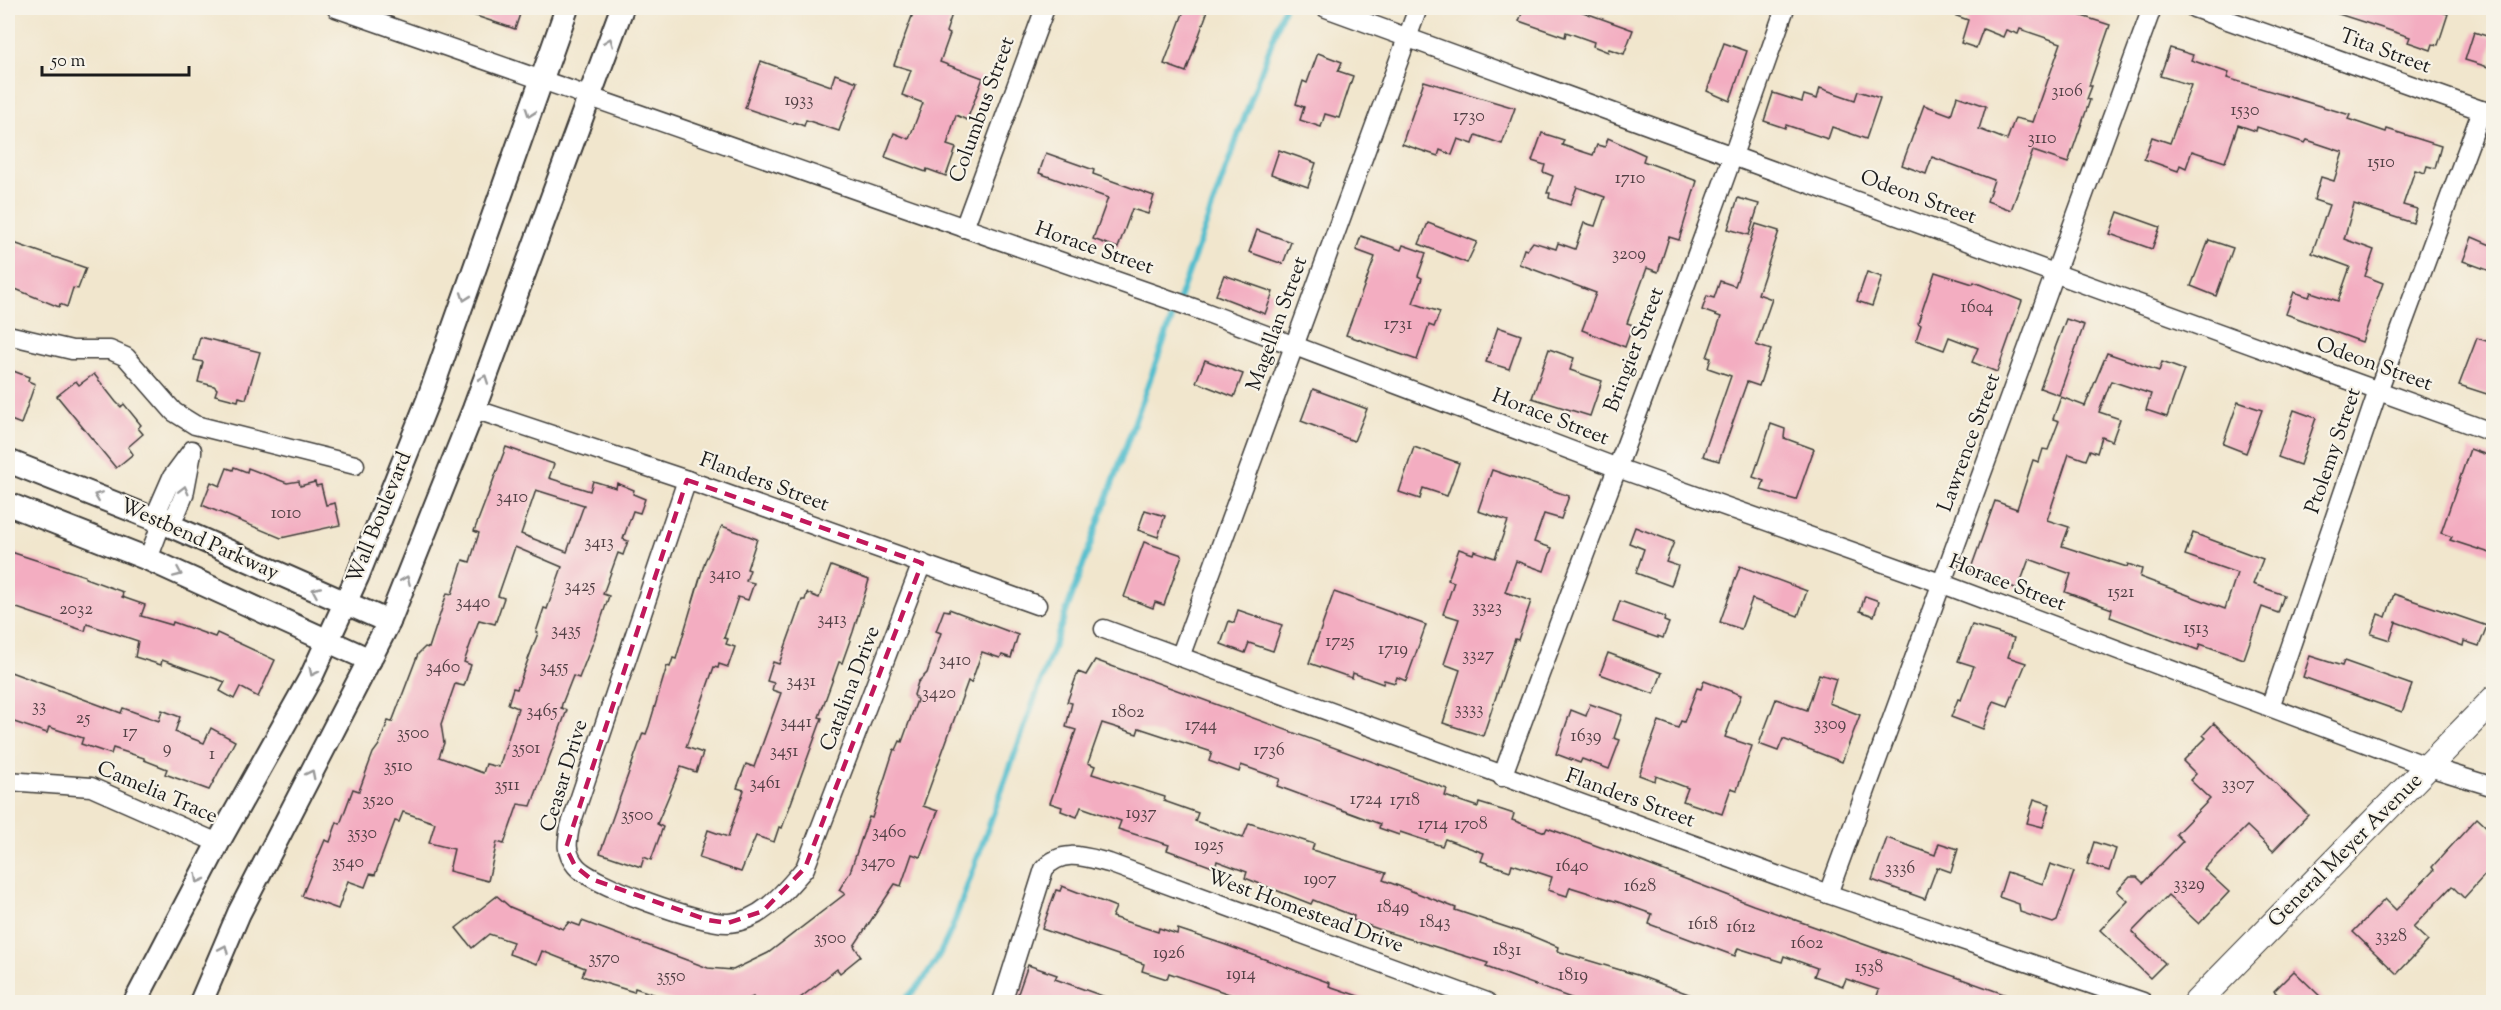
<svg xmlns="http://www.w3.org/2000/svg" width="2501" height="1010" viewBox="0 0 2501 1010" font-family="'Sorts Mill Goudy',serif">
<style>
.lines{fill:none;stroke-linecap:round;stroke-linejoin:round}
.stream{stroke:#52becd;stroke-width:6}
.building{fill:#f3adc1;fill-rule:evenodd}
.minor-casing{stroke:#3c3a37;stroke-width:21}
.tertiary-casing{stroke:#3c3a37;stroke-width:26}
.secondary-casing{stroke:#3c3a37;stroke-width:28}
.minor{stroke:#fff;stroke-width:18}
.tertiary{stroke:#fff;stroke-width:22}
.secondary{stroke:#fff;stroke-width:26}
.oneway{stroke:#999}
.marked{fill:none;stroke:#c2185b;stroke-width:4.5;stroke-dasharray:12 8;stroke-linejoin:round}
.labels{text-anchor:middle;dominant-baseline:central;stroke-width:4.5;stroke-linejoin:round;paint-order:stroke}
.number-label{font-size:18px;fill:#524045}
.street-label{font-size:21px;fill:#1c1c1c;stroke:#f7f3e8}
</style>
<rect width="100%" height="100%" fill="#f7f3e8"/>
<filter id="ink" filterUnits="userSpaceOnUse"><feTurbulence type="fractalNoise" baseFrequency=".0167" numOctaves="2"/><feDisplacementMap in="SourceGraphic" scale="12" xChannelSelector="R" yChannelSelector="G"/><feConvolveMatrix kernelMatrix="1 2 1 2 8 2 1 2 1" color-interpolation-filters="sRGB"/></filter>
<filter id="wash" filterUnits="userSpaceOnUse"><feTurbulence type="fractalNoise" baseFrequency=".008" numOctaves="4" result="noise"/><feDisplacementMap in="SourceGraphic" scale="24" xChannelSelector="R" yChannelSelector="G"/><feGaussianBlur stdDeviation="1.35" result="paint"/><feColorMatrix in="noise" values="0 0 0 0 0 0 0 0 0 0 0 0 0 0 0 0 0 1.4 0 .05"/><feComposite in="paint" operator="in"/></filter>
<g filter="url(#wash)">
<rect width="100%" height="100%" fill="#f1e6cd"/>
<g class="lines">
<path class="stream" d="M901,1002C926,983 939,957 952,928C1064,622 1171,314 1284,8"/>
</g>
<g id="blocks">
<g class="building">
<polygon points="459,8 511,8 521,11 515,29 458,10"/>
<polygon points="915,8 954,8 946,32 950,34 940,62 983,78 967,120 956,115 947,145 956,148 946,176 927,169 926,172 885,157 894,133 909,139 923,103 902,95 911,70 894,65"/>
<polygon points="1185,8 1203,8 1202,11 1207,13 1186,72 1164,64"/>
<polygon points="1524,8 1572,8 1633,30 1624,54 1609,49 1608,52 1593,46 1594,42 1566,32 1565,37 1519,21"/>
<polygon points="1940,8 2057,8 2110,25 2089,86 2092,86 2087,99 2090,100 2068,163 2033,151 2011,210 1987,201 1994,180 1932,157 1926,174 1902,165 1924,105 1951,115 1957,96 1986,106 1979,129 2007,140 2015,118 2033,122 2061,43 2020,29 2018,34 2006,30 2003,37 1983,29 1976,48 1961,43 1968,20 1940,10"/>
<polygon points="2329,8 2429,8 2448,14 2438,45 2433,44 2431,50 2408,42 2410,37 2329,11"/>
<polygon points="2474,32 2493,38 2488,67 2465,60"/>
<polygon points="1724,43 1747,51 1730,101 1707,91"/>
<polygon points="2170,48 2193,55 2191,60 2229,73 2227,78 2350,115 2348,119 2386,132 2387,129 2441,146 2435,168 2427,166 2425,173 2415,170 2403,205 2417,209 2413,223 2354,204 2344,239 2374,250 2365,276 2383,283 2362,342 2286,314 2294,292 2309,297 2311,292 2338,301 2350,267 2312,253 2329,205 2314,200 2321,177 2334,181 2343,152 2307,140 2305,143 2257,127 2256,131 2238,125 2225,162 2192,151 2186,168 2180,165 2178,171 2144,159 2152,137 2170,143 2191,85 2160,76"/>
<polygon points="1318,53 1342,62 1338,71 1353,76 1339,118 1325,114 1321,127 1300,120 1304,107 1296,104 1303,81 1307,83"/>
<polygon points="761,61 831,86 835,74 857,82 839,131 806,120 804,126 794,122 793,124 745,108"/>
<polygon points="1424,81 1515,108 1502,144 1476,135 1473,144 1458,139 1452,155 1440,150 1438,156 1402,144"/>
<polygon points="1820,88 1855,100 1858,91 1880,98 1866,139 1832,127 1828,139 1786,125 1785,128 1764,121 1773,93 1802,102 1804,95 1817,99"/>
<polygon points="1542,133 1564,140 1562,145 1593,155 1597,145 1605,147 1608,138 1645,155 1643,161 1697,181 1679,240 1669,237 1658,272 1647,268 1627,323 1633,325 1625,347 1582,330 1596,293 1519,264 1524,249 1527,250 1533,242 1556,249 1558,243 1575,249 1584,223 1595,226 1605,197 1577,187 1570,205 1549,198 1550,193 1547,193 1553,176 1543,172 1545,165 1532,161"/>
<polygon points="1279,150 1316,163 1308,187 1271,174"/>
<polygon points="1046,153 1094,170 1093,174 1154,196 1148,214 1132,209 1118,248 1093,239 1108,198 1039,173"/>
<polygon points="1738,198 1759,204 1749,235 1728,229"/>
<polygon points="2118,212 2160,227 2152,249 2110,234"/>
<polygon points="1428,223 1477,242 1467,263 1419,244"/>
<polygon points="1756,224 1779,231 1758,294 1772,299 1756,345 1771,350 1759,386 1747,382 1719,461 1703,456 1731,376 1708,368 1711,358 1707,357 1721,317 1702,310 1707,296 1714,298 1720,281 1735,286"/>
<polygon points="1257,230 1291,242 1283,264 1249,252"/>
<polygon points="1361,236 1401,250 1403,245 1426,253 1418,276 1422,278 1413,303 1440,312 1434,327 1429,325 1417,360 1346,335 1375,257 1356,250"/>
<polygon points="2472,237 2493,246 2493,272 2463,261"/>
<polygon points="2209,240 2233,248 2216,296 2191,286"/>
<polygon points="8,241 86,268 78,289 73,288 67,307 60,304 59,307 8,286"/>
<polygon points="1867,272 1882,277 1872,306 1857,301"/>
<polygon points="1935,272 1973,284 1974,282 2022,301 1997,372 1972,362 1978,348 1949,337 1944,350 1916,340 1921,325 1918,323"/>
<polygon points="1224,275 1273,292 1265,314 1216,295"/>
<polygon points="2066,319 2084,325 2059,395 2040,388"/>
<polygon points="1498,327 1521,335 1509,369 1486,362"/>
<polygon points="200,337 260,352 246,399 239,397 238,401 215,395 217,389 214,386 198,382 203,362 194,360"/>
<polygon points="2477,338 2493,343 2493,396 2459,385"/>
<polygon points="1549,349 1574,358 1570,370 1602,381 1590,416 1532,398"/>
<polygon points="2107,353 2159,371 2162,362 2184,370 2167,417 2146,410 2151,394 2111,381 2099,412 2120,419 2112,441 2102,437 2097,453 2090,450 2086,460 2069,454 2047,520 2069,527 2062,546 2127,567 2128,564 2142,569 2140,577 2225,609 2237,573 2185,555 2193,533 2263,559 2253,584 2284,595 2278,613 2262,607 2244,659 2200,644 2198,650 2110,617 2112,609 2065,592 2071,574 2029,559 2018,589 1970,571 1995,501 2017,509 2033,460 2039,462 2043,449 2048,450 2059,421 2053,419 2061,397 2085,406"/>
<polygon points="1205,360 1243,374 1234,397 1196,382"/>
<polygon points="8,369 29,377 28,381 35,384 21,424 8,419"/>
<polygon points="94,374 116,402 121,407 124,404 141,425 138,428 143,434 128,447 133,454 116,468 57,396 76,381 79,385"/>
<polygon points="1313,389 1367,409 1354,441 1301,421"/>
<polygon points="2238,402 2262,410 2246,453 2223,444"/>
<polygon points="2294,410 2316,418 2300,465 2278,457"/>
<polygon points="1771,424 1785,429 1784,438 1814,449 1796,500 1761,490 1764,481 1753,477"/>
<path d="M506,447L554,464L549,478L590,491L593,481L616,488L617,483L634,490L633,494L645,499L640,513L633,511L623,539L628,541L623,555L618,553L603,594L609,596L594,640L579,678L573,676L562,704L561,708L567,710L531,806L518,804L504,844L497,842L488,881L449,871L454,849L429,843L435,823L403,812L399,822L395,821L375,875L370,874L365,887L348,881L338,909L302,896L325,840L330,842L337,822L340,824L353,789L359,791L373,753L379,745L388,721L392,722L418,654L425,647L429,648L447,593L452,594L463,560L470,562L479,533L474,531ZM536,490L584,505L567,552L521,534ZM515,547L562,567L547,609L544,608L536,632L538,633L517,689L513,688L508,704L518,708L499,767L486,764L483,773L439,757L444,743L441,724L455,684L464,686L471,665L464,662L479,620L495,624L504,598L498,596Z"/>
<polygon points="1414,447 1459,463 1447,496 1423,488 1420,499 1399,492"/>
<polygon points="2470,449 2493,457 2493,554 2450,540 2452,537 2441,533"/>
<polygon points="234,467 247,472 248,468 287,483 299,481 300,486 315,482 316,486 321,485 326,505 335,503 340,525 281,538 202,505 211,482 220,486 227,468 233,470"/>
<polygon points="1492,470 1569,496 1561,519 1544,514 1534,542 1552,548 1544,571 1516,561 1505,592 1531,601 1518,640 1515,639 1483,736 1443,723 1460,670 1444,664 1459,619 1443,614 1454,582 1448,580 1459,549 1473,554 1474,551 1495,558 1508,521 1478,511"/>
<polygon points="1145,510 1165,516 1158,537 1138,530"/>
<polygon points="722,526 757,539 747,569 750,570 746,581 754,583 748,600 738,597 724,638 728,639 726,644 735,647 728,667 719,664 718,668 714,667 686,747 703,753 696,772 681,767 657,824 663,827 651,860 644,857 641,867 600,853 643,733 646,734 649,726 667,666 670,667 673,658 676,659 705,561"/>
<polygon points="1635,527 1674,542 1666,562 1678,566 1671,586 1636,573 1644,549 1629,543"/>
<polygon points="1144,542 1182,555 1164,605 1155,602 1153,608 1124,597"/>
<polygon points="8,551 85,576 85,578 123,592 122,597 145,605 141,616 172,625 173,622 215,637 217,633 275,660 258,697 240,687 234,699 220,691 225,682 162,660 161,665 135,657 138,641 87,624 85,631 8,605"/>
<polygon points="831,566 869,580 853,632 842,663 839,662 830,687 819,717 822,718 782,828 779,827 774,842 756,836 741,872 699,858 708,830 728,837 744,790 737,788 746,764 754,767 781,693 772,690 774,683 767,681 773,662 779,664 802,600 805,600 807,593 819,598"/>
<polygon points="1740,566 1807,591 1798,616 1752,599 1741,629 1720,622"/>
<polygon points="1334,592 1426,625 1406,681 1397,677 1395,683 1384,680 1383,684 1353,673 1352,678 1309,663"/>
<polygon points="2394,594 2487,626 2479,646 2464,641 2463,646 2396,622 2390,640 2371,634 2378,614 2386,617"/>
<polygon points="1865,596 1879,601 1874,616 1860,611"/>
<polygon points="1620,601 1665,617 1664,621 1669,623 1663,638 1658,636 1658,638 1613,622"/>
<polygon points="949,609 1018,635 1011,658 1002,655 1000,658 982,652 971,683 968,681 923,806 938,811 920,857 912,854 901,886 895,884 854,946 861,956 840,973 837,969 795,1002 756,1002 753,997 742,1002 677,1002 635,988 634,992 582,976 585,968 542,951 537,964 509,954 513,942 489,934 472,948 456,928 497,896 510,907 563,929 569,922 580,926 582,921 708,968 733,970 768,953 845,894 839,890 850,872 869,817 872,818 894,749 896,750 900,741 902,742 917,700 914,695 918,682 927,673 941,633 936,631 944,610 949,611"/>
<polygon points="1238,610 1282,625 1273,651 1249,643 1245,653 1221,644 1229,621 1234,623"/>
<polygon points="1972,625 2014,638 2008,657 2026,663 2008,706 1994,701 1983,729 1951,717 1958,699 1961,700 1974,666 1958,661"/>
<polygon points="1608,653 1662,673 1654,694 1600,674"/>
<polygon points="2310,656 2342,666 2344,661 2412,685 2402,712 2303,677"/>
<polygon points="1095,660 1447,789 1445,796 1478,807 1479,803 1502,810 1514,814 1512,820 1545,832 1547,828 1628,857 1753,905 2021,1000 2021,1002 1887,1002 1876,999 1879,990 1846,979 1843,986 1814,976 1817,968 1784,956 1782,962 1738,948 1735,956 1649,924 1652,914 1618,902 1570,887 1567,896 1548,890 1552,877 1512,864 1510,871 1481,861 1484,853 1445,839 1442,846 1400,832 1399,835 1379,828 1380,824 1277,786 1280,779 1241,765 1239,772 1209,761 1212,752 1139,728 1137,734 1102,723 1088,763 1095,766 1092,774 1165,797 1164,801 1198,813 1195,821 1243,838 1249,823 1314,844 1312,850 1386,873 1383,880 1456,908 1455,910 1527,934 1558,947 1557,951 1637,975 1705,1000 1705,1002 1582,1002 1486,967 1488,963 1384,931 1353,920 1354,916 1313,900 1311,904 1245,878 1247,872 1217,861 1215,868 1167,850 1169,845 1118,829 1121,821 1081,807 1077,817 1061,811 1062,807 1050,803 1076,730 1066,727 1072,703 1067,702 1078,672 1086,675"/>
<polygon points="8,671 121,713 123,708 159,721 162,710 180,717 175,732 204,743 211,728 235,741 209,790 165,774 167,769 144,760 144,758 113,748 111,754 81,744 83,738 49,727 47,733 8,720"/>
<polygon points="1819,674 1836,679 1829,703 1860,715 1842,762 1783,739 1778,751 1759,744 1776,699 1807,710"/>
<polygon points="1704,681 1741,695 1725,737 1752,746 1737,790 1731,788 1722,814 1683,801 1688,788 1656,776 1655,781 1639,775 1659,721 1678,728 1681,721 1684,722 1697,688 1701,689"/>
<polygon points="1590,704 1622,715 1614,738 1620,740 1609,769 1582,759 1580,763 1556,754 1571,710 1586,716"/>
<polygon points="2214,723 2308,815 2273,851 2247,826 2204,869 2229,892 2199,924 2168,895 2132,932 2165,963 2150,978 2100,930 2128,901 2117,891 2130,877 2137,877 2143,883 2183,841 2176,834 2210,799 2190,780 2196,774 2183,761 2206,738 2203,735"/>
<polygon points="2034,799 2050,804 2043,827 2027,823"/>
<polygon points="2477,818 2493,833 2493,866 2464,898 2452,886 2413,927 2428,941 2397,974 2353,932 2385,899 2396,910 2434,870 2432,867"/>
<polygon points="1887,838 1935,855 1939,843 1958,849 1951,872 1937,867 1925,899 1872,880"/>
<polygon points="2094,842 2116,849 2109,871 2087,864"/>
<polygon points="2050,864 2074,872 2057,921 2053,923 2020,912 2019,904 1999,897 2007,872 2043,884"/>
<polygon points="1062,886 1116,907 1112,917 1158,932 1159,928 1177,934 1178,929 1226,945 1330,983 1329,986 1370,1000 1370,1002 1252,1002 1169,973 1167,979 1142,971 1144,964 1042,929 1056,890 1060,891"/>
<polygon points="1028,965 1057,975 1055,979 1114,1000 1114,1002 1015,1002"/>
<polygon points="2294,971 2326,1002 2286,1002 2274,991"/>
</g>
</g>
</g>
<g filter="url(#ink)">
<use href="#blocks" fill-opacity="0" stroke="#3c3a37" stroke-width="1.5"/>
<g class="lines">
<g class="minor-casing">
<g id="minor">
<polyline points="336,8 1205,312 1615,467 1943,584 2429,767 2494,787"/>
<polyline points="1326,8 2494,433"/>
<polyline points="2194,8 2492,114"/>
<polyline points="964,228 1045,8"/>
<polyline points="8,335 72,350 110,350 126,357 174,412 195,425 355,465"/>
<polyline points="474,409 687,480 1037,605"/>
<path d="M687,480L570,827C567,842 565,853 576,866C591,885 704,925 729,923C762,921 785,891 805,868L922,563"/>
<polyline points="162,522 176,514 184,495 192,453"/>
<polyline points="148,559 162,522 158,509 172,477 192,450"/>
<polyline points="1104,629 1828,894 2143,1002"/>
<polyline points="1180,657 1418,8"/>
<polyline points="2270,707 2378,391 2482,110"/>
<path d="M1502,777C1596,520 1696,266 1785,8"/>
<polyline points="8,781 91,787 218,843"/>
<polyline points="1828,894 2152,8"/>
<path d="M1002,1002L1044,869C1062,848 1085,857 1109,863L1487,1002"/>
</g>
</g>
<g class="tertiary-casing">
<g id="tertiary">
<polyline points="8,461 162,522 389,622"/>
<polyline points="8,504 148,559 370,660"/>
<polyline points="135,1002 218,843 312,675 358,575 428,400 567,8"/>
<polyline points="201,1002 239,913 389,622 474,409 622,8"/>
</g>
</g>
<g class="secondary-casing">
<polyline id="secondary" points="2197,1002 2494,699"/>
</g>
<use href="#minor" class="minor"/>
<use href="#tertiary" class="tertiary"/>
<use href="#secondary" class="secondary"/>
</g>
<defs><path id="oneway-chevron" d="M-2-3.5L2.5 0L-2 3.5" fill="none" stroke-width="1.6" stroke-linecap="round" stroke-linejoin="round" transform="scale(1.5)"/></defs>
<g class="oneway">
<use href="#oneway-chevron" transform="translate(609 42) rotate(-69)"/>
<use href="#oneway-chevron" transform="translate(530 113) rotate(109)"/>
<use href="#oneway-chevron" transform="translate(465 297) rotate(109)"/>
<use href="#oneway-chevron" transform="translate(484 379) rotate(-70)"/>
<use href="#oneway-chevron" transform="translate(184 490) rotate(-76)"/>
<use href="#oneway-chevron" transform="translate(98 496) rotate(-158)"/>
<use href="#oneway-chevron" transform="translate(178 573) rotate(24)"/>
<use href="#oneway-chevron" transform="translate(406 580) rotate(-68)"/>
<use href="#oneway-chevron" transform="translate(316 591) rotate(-156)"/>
<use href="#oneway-chevron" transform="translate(313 672) rotate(116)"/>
<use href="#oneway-chevron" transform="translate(311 774) rotate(-63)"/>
<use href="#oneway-chevron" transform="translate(199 879) rotate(118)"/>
<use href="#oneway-chevron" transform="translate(224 949) rotate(-66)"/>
</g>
</g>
<path class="marked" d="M687,480L922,563L805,868L763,911L728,923L708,920L591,879L575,866L566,848Z"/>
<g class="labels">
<g class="number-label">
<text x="2067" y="92">3106</text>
<text x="799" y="101">1933</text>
<text x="2245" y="111">1530</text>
<text x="1469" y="117">1730</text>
<text x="2042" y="139">3110</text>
<text x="2381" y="163">1510</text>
<text x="1630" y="179">1710</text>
<text x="1629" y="255">3209</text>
<text x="1977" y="308">1604</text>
<text x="1398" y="325">1731</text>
<text x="512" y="498">3410</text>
<text x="286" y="514">1010</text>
<text x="599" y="543">3413</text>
<text x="725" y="575">3410</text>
<text x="580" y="587">3425</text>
<text x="2121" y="593">1521</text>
<text x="473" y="603">3440</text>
<text x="1487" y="608">3323</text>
<text x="76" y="610">2032</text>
<text x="832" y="620">3413</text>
<text x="2196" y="629">1513</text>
<text x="566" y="631">3435</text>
<text x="1340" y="642">1725</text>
<text x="1393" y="650">1719</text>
<text x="1478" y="656">3327</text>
<text x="955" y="661">3410</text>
<text x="443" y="668">3460</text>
<text x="554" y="668">3455</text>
<text x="801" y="682">3431</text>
<text x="939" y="694">3420</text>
<text x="39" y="707">33</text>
<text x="1469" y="710">3333</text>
<text x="542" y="712">3465</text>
<text x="1128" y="713">1802</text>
<text x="83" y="719">25</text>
<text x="796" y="723">3441</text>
<text x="1830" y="725">3309</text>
<text x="1201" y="726">1744</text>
<text x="130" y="733">17</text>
<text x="413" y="734">3500</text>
<text x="1586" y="737">1639</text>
<text x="167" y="749">9</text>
<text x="526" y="749">3501</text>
<text x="1269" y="751">1736</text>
<text x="784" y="752">3451</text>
<text x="212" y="755">1</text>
<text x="398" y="767">3510</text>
<text x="765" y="784">3461</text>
<text x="2238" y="785">3307</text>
<text x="507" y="786">3511</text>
<text x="1366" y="800">1724</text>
<text x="378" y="801">3520</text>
<text x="1405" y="801">1718</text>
<text x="1141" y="814">1937</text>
<text x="637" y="816">3500</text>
<text x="1433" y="825">1714</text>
<text x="1471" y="825">1708</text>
<text x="889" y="833">3460</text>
<text x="362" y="834">3530</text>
<text x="1209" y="846">1925</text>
<text x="348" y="863">3540</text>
<text x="878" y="863">3470</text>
<text x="1572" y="867">1640</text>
<text x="1900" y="869">3336</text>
<text x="1320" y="880">1907</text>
<text x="2189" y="885">3329</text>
<text x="1640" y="887">1628</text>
<text x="1393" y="908">1849</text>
<text x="1435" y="923">1843</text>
<text x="1703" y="925">1618</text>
<text x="1741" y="928">1612</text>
<text x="2391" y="937">3328</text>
<text x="830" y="939">3500</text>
<text x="1807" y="944">1602</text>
<text x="1507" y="951">1831</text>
<text x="1169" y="954">1926</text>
<text x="604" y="959">3570</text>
<text x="1869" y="968">1538</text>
<text x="1241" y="975">1914</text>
<text x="1573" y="976">1819</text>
<text x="671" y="977">3550</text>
</g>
<g class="street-label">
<text transform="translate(2385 52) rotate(20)">Tita Street</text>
<text transform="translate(983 110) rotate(-70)">Columbus Street</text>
<text transform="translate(1918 198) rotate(20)">Odeon Street</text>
<text transform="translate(1094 249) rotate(19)">Horace Street</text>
<text transform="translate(1278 324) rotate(-70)">Magellan Street</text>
<text transform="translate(1635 350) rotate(-69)">Bringier Street</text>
<text transform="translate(2374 365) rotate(20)">Odeon Street</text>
<text transform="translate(1550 418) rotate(21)">Horace Street</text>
<text transform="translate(1970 443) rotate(-70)">Lawrence Street</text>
<text transform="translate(2334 451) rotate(-71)">Ptolemy Street</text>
<text transform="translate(764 483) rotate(20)">Flanders Street</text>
<text transform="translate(380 518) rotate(-68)">Wall Boulevard</text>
<text transform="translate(199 540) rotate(24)">Westbend Parkway</text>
<text transform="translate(2007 584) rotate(21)">Horace Street</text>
<text transform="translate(851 689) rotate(-69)">Catalina Drive</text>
<text transform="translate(565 776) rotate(-73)">Ceasar Drive</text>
<text transform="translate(157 793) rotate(23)">Camelia Trace</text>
<text transform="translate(1630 799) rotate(20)">Flanders Street</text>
<text transform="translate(2346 851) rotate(-45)">General Meyer Avenue</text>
<text transform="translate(1305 912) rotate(20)">West Homestead Drive</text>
</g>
</g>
<rect width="2501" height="1010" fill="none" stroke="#f7f3e8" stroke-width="30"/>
<path d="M42 66v9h147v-9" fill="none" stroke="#1c1c1c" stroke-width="3"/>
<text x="51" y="66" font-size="18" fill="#1c1c1c" stroke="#f7f3e8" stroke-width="4.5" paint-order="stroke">50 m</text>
</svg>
